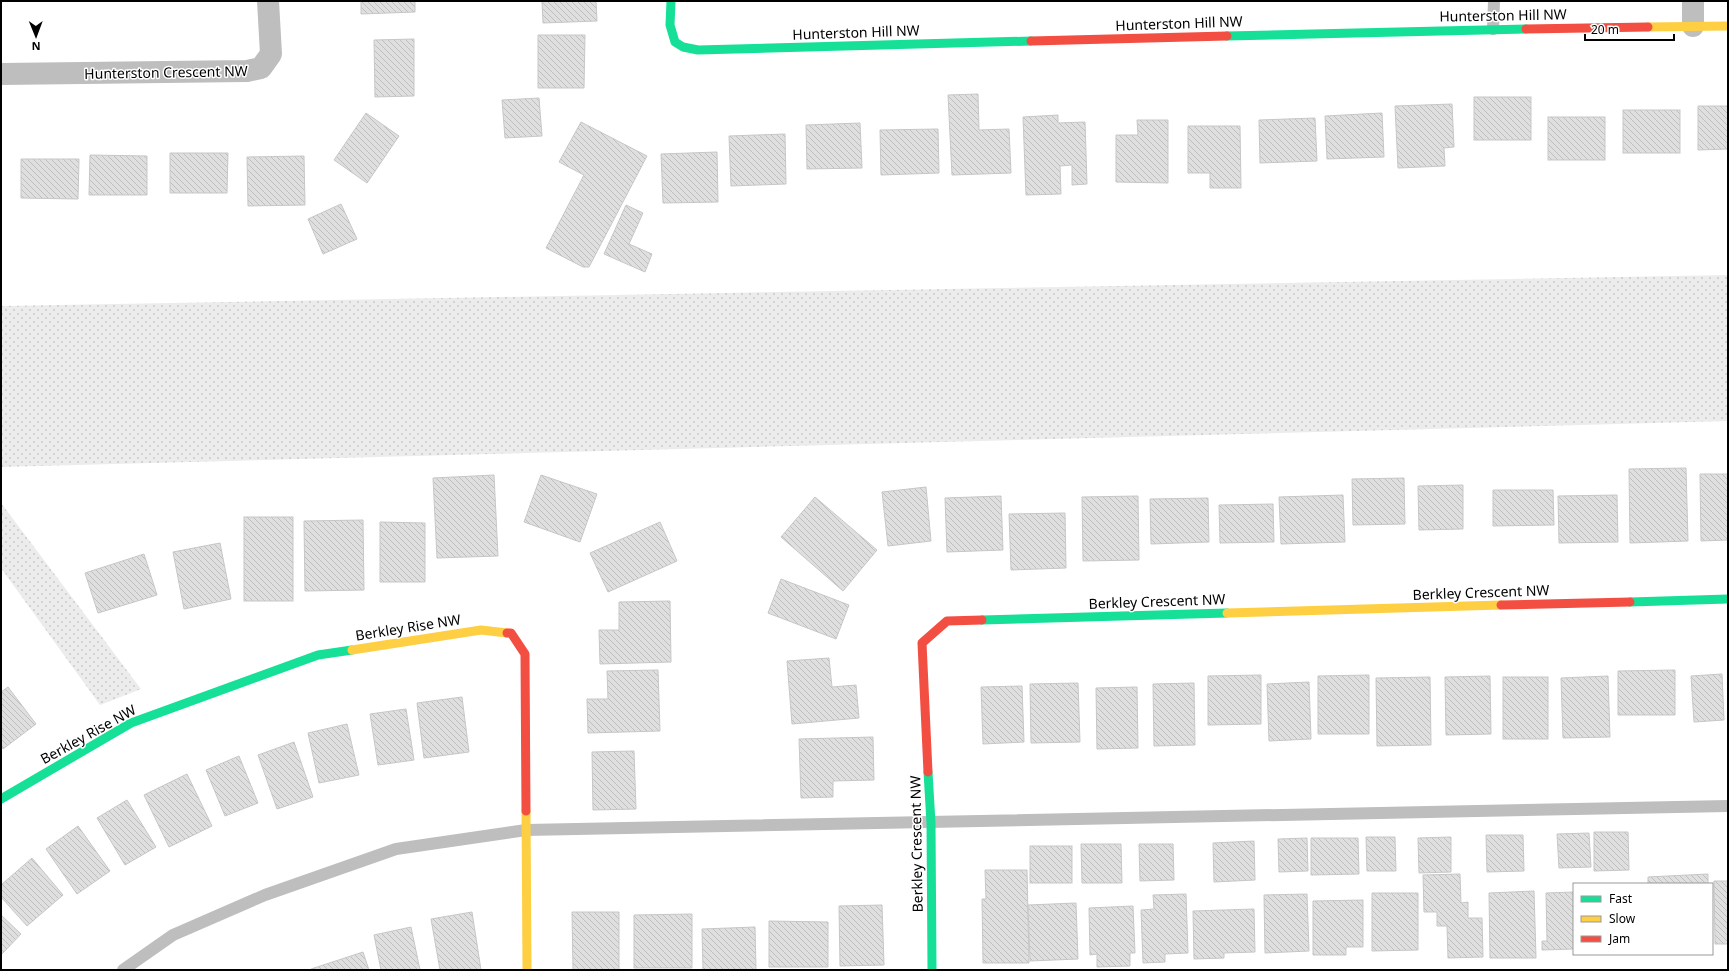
<svg xmlns="http://www.w3.org/2000/svg" width="1729" height="971" viewBox="0 0 1729 971" font-family="'Noto Sans',sans-serif">
<style>
.park{fill:url(#park-dots)}
.building{fill:url(#building-back-hatch);stroke:#c7c7c7}
.lines{fill:none;stroke-linecap:round;stroke-linejoin:round}
.lane{stroke:#bebebe;stroke-width:12}
.street{stroke:#bebebe;stroke-width:22}
.fast{stroke:#16e098;stroke-width:9}
.slow{stroke:#ffcf43;stroke-width:9}
.jam{stroke:#f24e42;stroke-width:9}
.labels{text-anchor:middle;dominant-baseline:central;stroke-width:3;stroke-linejoin:round;paint-order:stroke}
.street-label{font-size:14px;fill:#000;stroke:#fff}
</style>
<defs>
<pattern id="park-dots" width="8" height="8" patternUnits="userSpaceOnUse"><rect width="8" height="8" fill="#ececec"/><path d="M2 2h.1M6 6h.1" fill="none" stroke="#c9c9c9" stroke-width="1.8" stroke-linecap="round"/></pattern>
<pattern id="building-back-hatch" width="6" height="6" patternUnits="userSpaceOnUse"><rect width="6" height="6" fill="#dfdfdf"/><path d="M-1 5l2 2M0 0l6 6M5-1l2 2" fill="none" stroke="#bebebe"/></pattern>
</defs>
<rect width="100%" height="100%" fill="#fff"/>
<g class="park">
<polygon points="1728,275 1728,421 1,467 1,306"/>
<polygon points="1,503 141,689 100,705 1,568"/>
</g>
<g class="building">
<polygon points="361,1 415,1 415,12 361,14"/>
<polygon points="542,1 596,1 597,21 543,23"/>
<polygon points="538,35 585,35 584,88 538,88"/>
<polygon points="414,39 414,96 375,97 374,40"/>
<polygon points="978,94 979,130 1009,129 1011,173 952,175 948,95"/>
<rect x="1474" y="97" width="57" height="43"/>
<polygon points="539,98 542,136 505,138 502,100"/>
<polygon points="1452,104 1454,147 1444,148 1445,166 1398,168 1395,106"/>
<polygon points="1698,106 1728,106 1728,149 1698,150"/>
<rect x="1623" y="110" width="57" height="43"/>
<polygon points="366,113 399,136 367,183 334,160"/>
<polygon points="1382,113 1384,157 1327,159 1325,116"/>
<polygon points="1058,115 1058,123 1085,122 1087,184 1072,185 1072,165 1060,166 1061,194 1026,195 1023,117"/>
<rect x="1548" y="117" width="57" height="43"/>
<polygon points="1315,118 1317,161 1260,163 1259,120"/>
<polygon points="1137,120 1168,120 1168,183 1116,182 1116,135 1138,135"/>
<polygon points="581,122 647,156 589,267 583,267 546,248 584,175 559,162"/>
<polygon points="860,123 862,168 807,169 806,125"/>
<polygon points="1188,126 1240,126 1241,188 1210,188 1210,173 1188,173"/>
<polygon points="938,129 939,173 881,175 880,130"/>
<polygon points="785,134 786,184 731,186 729,136"/>
<polygon points="717,152 718,202 663,203 661,154"/>
<polygon points="170,153 228,153 227,193 170,193"/>
<polygon points="90,155 147,156 147,195 89,195"/>
<polygon points="304,156 305,205 248,206 247,157"/>
<polygon points="21,159 79,159 78,199 21,198"/>
<polygon points="341,204 357,239 323,254 308,219"/>
<polygon points="626,205 643,213 629,244 652,254 645,272 604,254"/>
<polygon points="1686,468 1688,541 1630,543 1629,469"/>
<polygon points="1700,474 1728,474 1728,540 1701,541"/>
<polygon points="494,475 498,556 437,558 433,478"/>
<polygon points="541,475 597,494 580,542 524,522"/>
<polygon points="1404,478 1405,524 1353,525 1352,479"/>
<polygon points="1463,485 1463,529 1419,530 1418,486"/>
<polygon points="926,487 931,541 888,546 882,492"/>
<polygon points="1493,490 1553,490 1554,525 1493,526"/>
<polygon points="1343,495 1345,542 1281,544 1279,497"/>
<polygon points="1617,495 1618,542 1559,543 1558,496"/>
<polygon points="1001,496 1003,550 947,552 945,498"/>
<polygon points="1138,496 1139,560 1083,561 1082,497"/>
<polygon points="815,497 877,550 843,591 781,537"/>
<polygon points="1208,498 1209,542 1151,544 1150,499"/>
<polygon points="1273,504 1274,542 1220,543 1219,505"/>
<polygon points="1065,513 1066,568 1011,570 1009,514"/>
<rect x="244" y="517" width="49" height="84"/>
<polygon points="363,520 364,590 305,591 304,521"/>
<polygon points="380,522 425,523 425,582 380,582"/>
<polygon points="660,522 677,561 608,592 590,553"/>
<polygon points="220,543 231,599 184,609 173,552"/>
<polygon points="144,554 157,595 98,613 85,573"/>
<polygon points="781,579 849,605 836,639 768,613"/>
<polygon points="670,601 671,662 600,664 599,630 619,630 619,602"/>
<polygon points="829,658 832,687 856,685 859,718 792,724 787,661"/>
<polygon points="658,670 660,731 588,733 587,699 608,699 607,671"/>
<polygon points="1675,670 1675,715 1618,715 1618,671"/>
<polygon points="1722,674 1724,720 1694,722 1691,676"/>
<polygon points="1261,675 1261,724 1208,725 1208,676"/>
<polygon points="1369,675 1369,734 1318,734 1318,676"/>
<polygon points="1490,676 1491,734 1446,735 1445,677"/>
<polygon points="1608,676 1610,737 1563,738 1561,678"/>
<polygon points="1430,677 1431,745 1377,746 1376,678"/>
<rect x="1503" y="677" width="45" height="62"/>
<polygon points="1309,682 1311,739 1269,741 1267,684"/>
<polygon points="1078,683 1080,742 1031,743 1030,684"/>
<polygon points="1194,683 1195,745 1154,746 1153,684"/>
<polygon points="1022,686 1024,742 983,744 981,687"/>
<polygon points="8,687 36,724 3,749 1,746 1,692"/>
<polygon points="1137,687 1138,748 1097,749 1096,688"/>
<polygon points="462,697 469,752 424,758 417,703"/>
<polygon points="406,709 414,760 378,765 370,714"/>
<polygon points="347,724 359,775 319,783 308,733"/>
<polygon points="873,737 874,780 833,781 833,797 801,798 799,739"/>
<polygon points="294,742 313,797 277,809 258,755"/>
<polygon points="634,751 636,809 593,810 592,752"/>
<polygon points="239,756 258,803 225,816 206,770"/>
<polygon points="187,774 212,826 169,847 144,795"/>
<polygon points="127,800 156,847 125,865 97,818"/>
<polygon points="78,826 110,871 77,894 46,849"/>
<polygon points="1594,832 1628,832 1629,870 1594,871"/>
<polygon points="1589,833 1591,867 1559,868 1557,834"/>
<polygon points="1486,835 1523,835 1524,871 1487,872"/>
<polygon points="1366,837 1395,837 1396,871 1367,871"/>
<polygon points="1451,837 1451,872 1419,873 1418,838"/>
<polygon points="1307,838 1308,871 1279,872 1278,839"/>
<polygon points="1311,838 1358,838 1359,874 1311,875"/>
<polygon points="1254,841 1255,880 1214,882 1213,843"/>
<polygon points="1081,844 1121,844 1122,883 1082,883"/>
<polygon points="1139,844 1173,844 1174,880 1140,881"/>
<rect x="1030" y="846" width="42" height="37"/>
<polygon points="32,858 63,895 27,926 1,897 1,885"/>
<polygon points="985,870 1027,870 1029,963 983,963 982,899 986,899"/>
<polygon points="1460,874 1461,903 1468,902 1468,918 1482,918 1483,957 1448,958 1447,926 1437,926 1437,912 1424,912 1423,875"/>
<polygon points="1708,874 1708,884 1648,884 1648,877"/>
<polygon points="1714,881 1728,881 1728,944 1715,944"/>
<polygon points="1534,891 1536,958 1490,958 1489,893"/>
<polygon points="1574,892 1574,949 1542,950 1542,941 1547,941 1546,893"/>
<polygon points="1372,893 1418,893 1418,950 1372,951"/>
<polygon points="1186,894 1188,953 1165,954 1165,962 1143,963 1141,910 1154,909 1153,895"/>
<polygon points="1307,894 1309,951 1265,953 1264,895"/>
<polygon points="1363,900 1363,947 1346,947 1346,955 1313,955 1313,901"/>
<polygon points="1076,903 1078,959 1030,961 1028,905"/>
<polygon points="882,905 884,965 840,966 839,906"/>
<polygon points="1133,906 1135,953 1130,953 1130,966 1097,967 1097,954 1090,955 1089,908"/>
<polygon points="1254,909 1255,952 1224,953 1224,958 1194,959 1193,911"/>
<polygon points="472,912 481,970 440,970 431,919"/>
<polygon points="572,912 619,912 619,970 573,970"/>
<polygon points="692,914 692,968 634,968 634,915"/>
<polygon points="1,915 21,934 1,955"/>
<polygon points="769,921 828,922 828,967 769,967"/>
<polygon points="411,927 420,970 381,970 374,935"/>
<polygon points="755,927 756,970 703,970 702,929"/>
<polygon points="363,952 369,970 311,970 311,969"/>
</g>
<g class="lines">
<g class="lane">
<polyline points="1493,29 1494,1"/>
<polyline points="123,970 173,935 265,895 396,849 526,830 1728,806"/>
</g>
<g class="street">
<polyline points="1693,1 1693,26"/>
<polyline points="1,74 247,71 261,68 271,54 268,1"/>
</g>
<g class="fast">
<polyline points="671,1 670,25 675,42 683,47 698,50 1031,41"/>
<polyline points="1227,36 1526,29"/>
<polyline points="1630,602 1728,599"/>
<polyline points="982,620 1227,613"/>
<polyline points="928,772 931,823 932,970"/>
<polyline points="1,799 131,723 318,655 352,650"/>
</g>
<g class="slow">
<polyline points="1648,27 1728,26"/>
<polyline points="1227,613 1501,605"/>
<polyline points="352,650 481,630 507,633"/>
<polyline points="526,811 527,970"/>
</g>
<g class="jam">
<polyline points="1526,29 1648,27"/>
<polyline points="1031,41 1227,36"/>
<polyline points="1501,605 1630,602"/>
<polyline points="507,633 511,633 525,654 526,811"/>
<polyline points="928,772 922,643 947,621 982,620"/>
</g>
</g>
<g class="labels">
<g class="street-label">
<text transform="translate(1503 15) rotate(-1)">Hunterston Hill NW</text>
<text transform="translate(1179 23) rotate(-2)">Hunterston Hill NW</text>
<text transform="translate(856 32) rotate(-2)">Hunterston Hill NW</text>
<text transform="translate(166 72) rotate(-1)">Hunterston Crescent NW</text>
<text transform="translate(1481 592) rotate(-2)">Berkley Crescent NW</text>
<text transform="translate(1157 601) rotate(-2)">Berkley Crescent NW</text>
<text transform="translate(408 627) rotate(-9)">Berkley Rise NW</text>
<text transform="translate(88 734) rotate(-29)">Berkley Rise NW</text>
<text transform="translate(916 844) rotate(-91)">Berkley Crescent NW</text>
</g>
</g>
<rect width="1729" height="971" fill="none" stroke="#000000" stroke-width="4"/>
<rect x="1573" y="883" width="140" height="72" fill="#ffffff" stroke="#999999"/>
<rect x="1581" y="896" width="20" height="6" fill="#16e098" stroke="#999999"/>
<text x="1609" y="903" font-size="12" fill="#000000">Fast</text>
<rect x="1581" y="916" width="20" height="6" fill="#ffcf43" stroke="#999999"/>
<text x="1609" y="923" font-size="12" fill="#000000">Slow</text>
<rect x="1581" y="936" width="20" height="6" fill="#f24e42" stroke="#999999"/>
<text x="1609" y="943" font-size="12" fill="#000000">Jam</text>
<g transform="translate(36 36) rotate(179)" stroke="#ffffff" stroke-width="3" paint-order="stroke">
<path d="M0-3L7 15L0 10L-7 15Z" fill="#000000"/>
<text y="-6" font-size="11" font-weight="bold" text-anchor="middle" fill="#000000">N</text>
</g>
<path d="M1585 34v6h89v-6" fill="none" stroke="#000000" stroke-width="2"/>
<text x="1591" y="34" font-size="12" fill="#000000" stroke="#ffffff" stroke-width="3" paint-order="stroke">20 m</text>
</svg>
